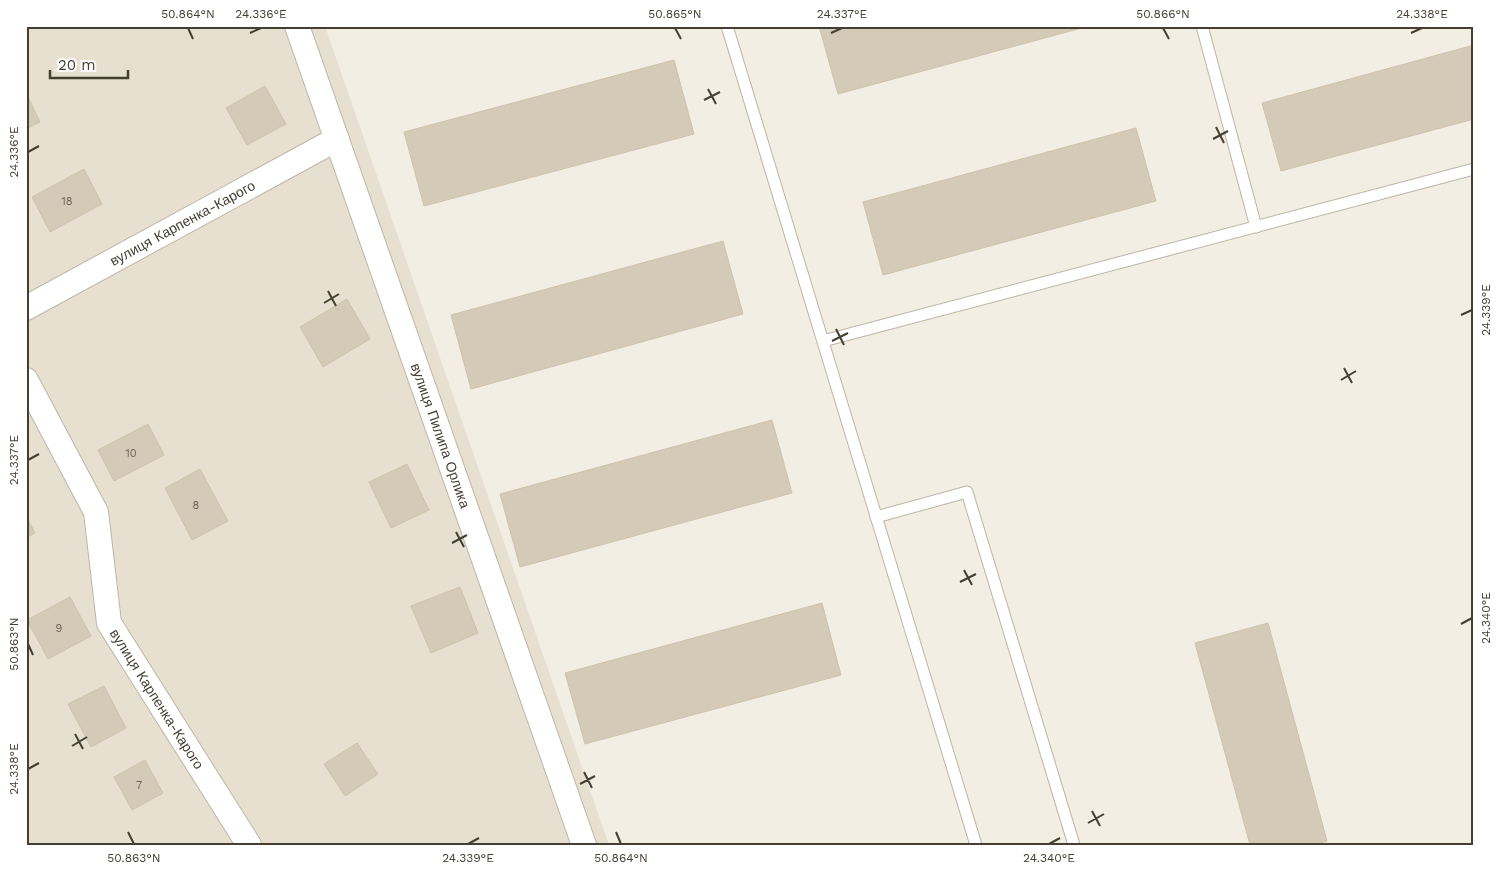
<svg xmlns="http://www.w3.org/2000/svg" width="1500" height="871" viewBox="0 0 1500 871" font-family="'Work Sans',sans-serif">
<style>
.residential{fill:#e7e0d0}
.building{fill:#d4cab8;stroke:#cfc2ab}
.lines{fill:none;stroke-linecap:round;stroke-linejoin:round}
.service-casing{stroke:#beb6a5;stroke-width:13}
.minor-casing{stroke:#beb6a5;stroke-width:26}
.service{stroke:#fff;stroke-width:11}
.minor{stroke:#fff;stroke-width:24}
.ticks{fill:none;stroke:#443e33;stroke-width:2}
.labels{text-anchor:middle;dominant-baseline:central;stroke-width:4;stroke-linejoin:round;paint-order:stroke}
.number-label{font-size:11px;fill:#686154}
.street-label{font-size:14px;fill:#443e33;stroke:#fff}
.neatline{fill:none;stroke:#443e33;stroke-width:2}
.ticks-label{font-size:12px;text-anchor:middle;fill:#443e33}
</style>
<rect width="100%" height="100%" fill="#f2eee3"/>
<polygon class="residential" points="26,26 325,26 609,845 26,845"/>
<g class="building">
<polygon points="819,26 1089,26 838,94"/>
<polygon points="1474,45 1474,119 1281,171 1262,103"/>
<polygon points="674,60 694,134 424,206 404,132"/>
<polygon points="265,86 286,124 247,145 226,108"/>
<polygon points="26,93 40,122 26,129"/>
<polygon points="1136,128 1156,201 883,275 863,202"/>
<polygon points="84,169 102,204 50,232 32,197"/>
<polygon points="723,241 743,314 471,389 451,315"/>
<polygon points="347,299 370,339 323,367 300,327"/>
<polygon points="772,420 792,493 520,567 500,494"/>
<polygon points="148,424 164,455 114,481 98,450"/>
<polygon points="407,464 429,510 391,528 369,482"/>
<polygon points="200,469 228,521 192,540 165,488"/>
<polygon points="26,516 35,533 26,538"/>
<polygon points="460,587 478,633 431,653 411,606"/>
<polygon points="70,597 91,636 48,659 27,620"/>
<polygon points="822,603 841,675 585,744 565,673"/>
<polygon points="1268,623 1327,841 1315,845 1250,845 1195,643"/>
<polygon points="104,686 126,728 91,747 68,704"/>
<polygon points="357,743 378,774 345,796 324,764"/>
<polygon points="145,760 163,793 132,810 114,777"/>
</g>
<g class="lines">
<g class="service-casing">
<g id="service">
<polyline points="727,26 976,845"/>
<polyline points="1202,26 1256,227"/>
<polyline points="823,341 1474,169"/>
<polyline points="876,517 967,492 1074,845"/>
</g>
</g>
<g class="minor-casing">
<g id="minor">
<path id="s1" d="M297,26L584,845"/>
<path id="s2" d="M26,308L337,139"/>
<path id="s3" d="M26,380L96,512L109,623L249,845"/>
</g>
</g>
<use href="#service" class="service"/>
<use href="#minor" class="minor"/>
</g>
<path class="ticks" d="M188,28L193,39M675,28L681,39M1163,28L1169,39M250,33L261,28M831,33L842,28M1411,33L1422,28M708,89L716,104M704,100L720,92M1216,127L1224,143M1213,139L1228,131M28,152L39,146M328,291L336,306M324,303L339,294M1461,315L1472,310M836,329L844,345M832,341L848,333M1344,368L1352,383M1341,380L1356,371M28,460L39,454M456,532L464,547M452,543L467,535M964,570L972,585M960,582L976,574M1461,624L1472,618M28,644L33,655M75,734L83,749M72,746L87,737M28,769L39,763M584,772L592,788M580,784L595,776M1092,811L1100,826M1088,823L1104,814M128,832L134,844M616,832L621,844M468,844L479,838M1049,844L1060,838"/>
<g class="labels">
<g class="number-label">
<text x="67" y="201">18</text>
<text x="131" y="453">10</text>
<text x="196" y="505">8</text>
<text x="59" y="628">9</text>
<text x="139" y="785">7</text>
</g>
<g class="street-label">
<text stroke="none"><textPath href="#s2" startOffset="178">вулиця Карпенка-Карого</textPath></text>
<text stroke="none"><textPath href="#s1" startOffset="434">вулиця Пилипа Орлика</textPath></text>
<text stroke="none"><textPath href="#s3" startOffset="351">вулиця Карпенка-Карого</textPath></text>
</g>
</g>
<rect width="1500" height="871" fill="none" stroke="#ffffff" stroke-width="55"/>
<path d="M50 70v8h78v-8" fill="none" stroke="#443e33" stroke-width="2.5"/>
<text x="58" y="70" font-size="15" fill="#443e33" stroke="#ffffff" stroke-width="4" paint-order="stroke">20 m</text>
<rect x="28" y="28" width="1444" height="816" class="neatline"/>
<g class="ticks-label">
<text x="188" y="18">50.864°N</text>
<text x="261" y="18">24.336°E</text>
<text x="675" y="18">50.865°N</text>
<text x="842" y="18">24.337°E</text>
<text x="1163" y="18">50.866°N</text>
<text x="1422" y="18">24.338°E</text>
<text transform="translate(14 152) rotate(-90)" y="4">24.336°E</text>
<text transform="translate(1486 310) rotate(-90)" y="4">24.339°E</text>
<text transform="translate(14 460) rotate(-90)" y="4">24.337°E</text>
<text transform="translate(1486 618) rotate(-90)" y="4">24.340°E</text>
<text transform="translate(14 644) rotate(-90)" y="4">50.863°N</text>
<text transform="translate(14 769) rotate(-90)" y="4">24.338°E</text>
<text x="134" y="862">50.863°N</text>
<text x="468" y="862">24.339°E</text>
<text x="621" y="862">50.864°N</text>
<text x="1049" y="862">24.340°E</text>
</g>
</svg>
